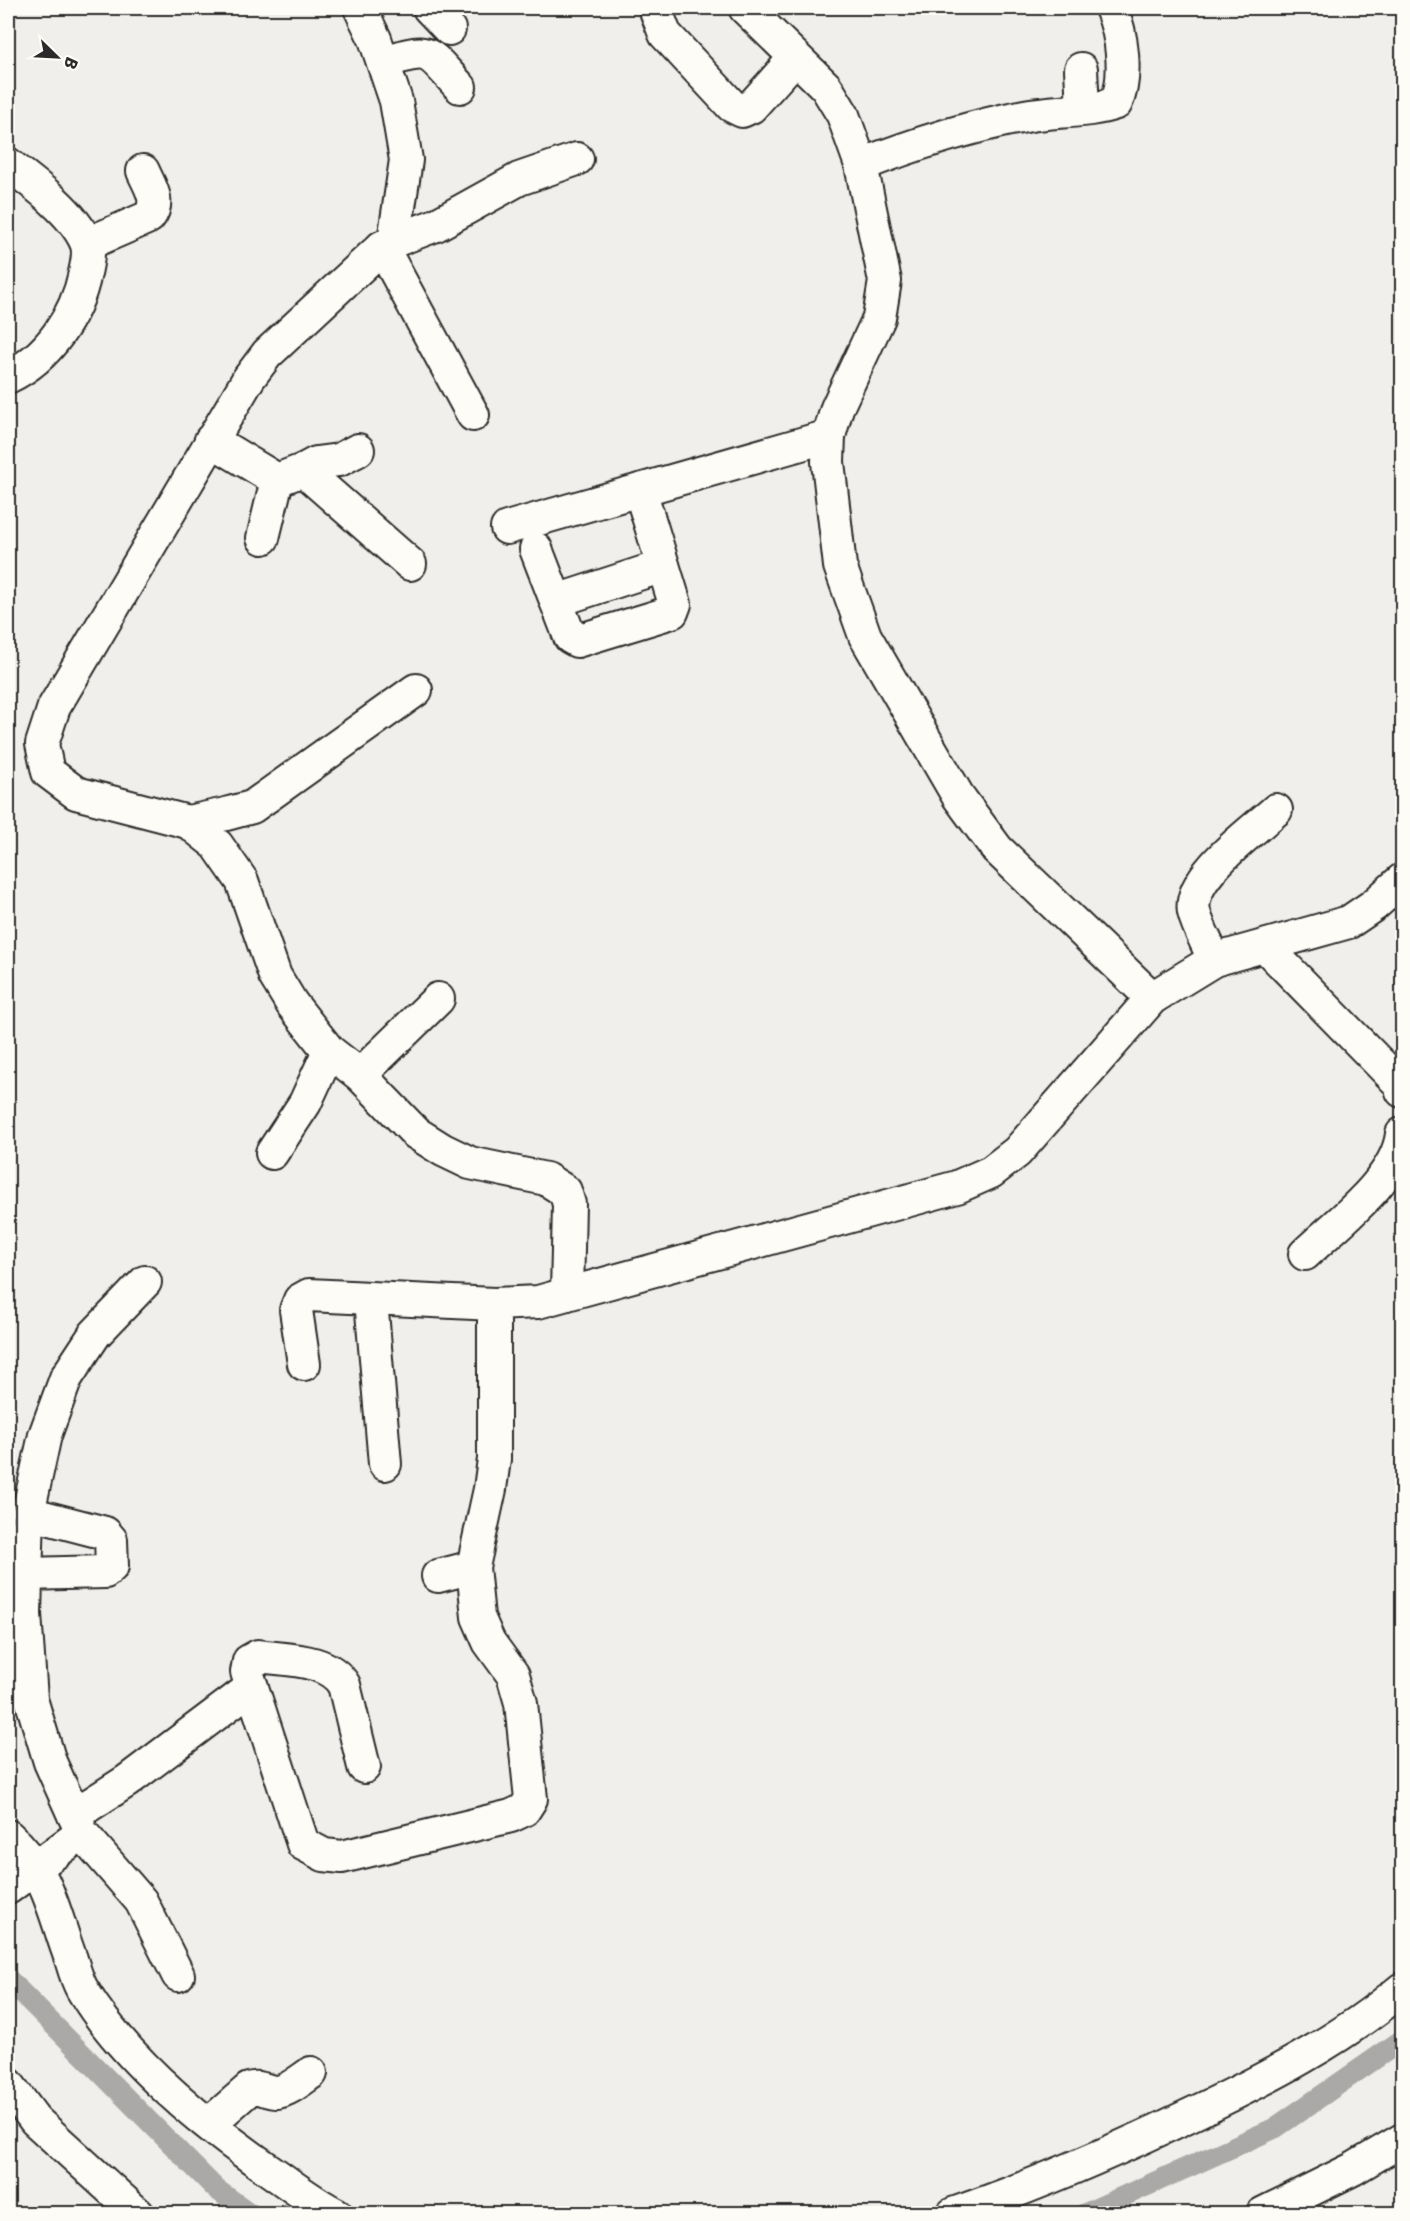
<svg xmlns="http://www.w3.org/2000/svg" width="1410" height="2221" viewBox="0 0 1410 2221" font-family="'Playpen Sans',sans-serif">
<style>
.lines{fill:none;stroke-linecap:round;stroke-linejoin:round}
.canal{stroke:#aaa9a7;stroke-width:21}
.minor-casing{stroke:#2b2b2b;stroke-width:36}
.minor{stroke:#fdfcf7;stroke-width:32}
</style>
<rect width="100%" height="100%" fill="#f0efeb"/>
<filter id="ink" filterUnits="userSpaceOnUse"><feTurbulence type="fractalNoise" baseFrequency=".0167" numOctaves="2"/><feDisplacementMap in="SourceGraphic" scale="12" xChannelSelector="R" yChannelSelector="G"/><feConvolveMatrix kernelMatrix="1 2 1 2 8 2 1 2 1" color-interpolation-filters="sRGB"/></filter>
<g filter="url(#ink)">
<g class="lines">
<g class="canal">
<polyline points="8,1979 216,2189 251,2214"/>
<polyline points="1084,2214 1275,2128 1402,2040"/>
</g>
<g class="minor-casing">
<g id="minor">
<polyline points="360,8 375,39 396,101 406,160 394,241 382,247 267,354 249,378 54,707 42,744 48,772 76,793 188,822 226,814 252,807 416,690"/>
<polyline points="429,8 449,29"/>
<polyline points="655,8 665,34 732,106 742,111 751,107 795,58"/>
<polyline points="745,8 826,87 843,115 861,165 885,281 879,318 837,408 829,436 828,462 840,566 865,636 958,796 997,849 1152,998"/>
<path d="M383,62C433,47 425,50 460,87"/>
<polyline points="1081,69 1083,109"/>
<path d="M8,164C33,183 73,212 86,242C90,251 87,264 85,273C76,317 48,358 8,377"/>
<path d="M861,165C915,144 968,127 1025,116C1055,110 1088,113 1116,103C1128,77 1122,33 1111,8"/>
<polyline points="394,241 436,225 519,179 577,159"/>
<path d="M87,244L149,217C161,201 150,187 143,171"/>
<polyline points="382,247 473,415"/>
<polyline points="211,440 277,480 303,470 410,564"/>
<polyline points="303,470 316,463 339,460 358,450"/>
<polyline points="507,528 829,436"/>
<polyline points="263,538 277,480"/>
<polyline points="536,549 570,637 577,641 672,612 675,604 640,490"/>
<polyline points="556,601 663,566"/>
<polyline points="188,822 217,845 242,881 275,976 292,1004 329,1051 360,1075 416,1133 443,1150 470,1163 546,1179 565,1191 569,1204 567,1294"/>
<polyline points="1266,947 1400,1084 1402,1091"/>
<path d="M1214,960C1208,944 1198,928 1194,912C1187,877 1252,832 1276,810"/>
<polyline points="360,1075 438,999"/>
<polyline points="272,1153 305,1103 329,1051"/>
<path d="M1305,1254C1338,1222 1397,1180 1402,1134"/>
<polyline points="145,1282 95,1334 66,1378 45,1435 28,1513 25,1614 31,1699 50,1762 82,1833 141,1901 178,1975"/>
<polyline points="371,1300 385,1464"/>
<polyline points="304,1364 296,1310 300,1300 309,1295 494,1304"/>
<polyline points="25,1574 105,1572 112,1566 111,1540 105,1533 28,1513"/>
<polyline points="438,1576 473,1567"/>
<path d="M364,1767L344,1685C328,1658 286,1660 258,1656L249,1661L247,1672L303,1844L324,1855L342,1857L511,1816L524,1810L531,1799L521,1703L513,1675L489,1642L478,1617L473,1567L490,1489L494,1459V1304L538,1302L957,1187L991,1172L1017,1152L1152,998L1214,960L1349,922L1374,905L1402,880"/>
<polyline points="74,1815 127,1781 252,1687"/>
<path d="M8,1836C49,1871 53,1912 71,1959C74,1969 77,1980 82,1989C125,2061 207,2127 275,2174C295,2188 314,2203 336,2214"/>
<polyline points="8,1888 82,1833"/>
<polyline points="8,2084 35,2120 138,2214"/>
<path d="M209,2124L249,2089C259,2085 267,2092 277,2092C288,2091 302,2079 311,2073"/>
<path d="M953,2214C1035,2186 1115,2151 1192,2114C1266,2079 1340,2041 1402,1989"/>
<polyline points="1262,2214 1353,2169 1402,2140"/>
</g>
</g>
<use href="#minor" class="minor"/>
</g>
</g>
<rect width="1410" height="2221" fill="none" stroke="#fdfcf7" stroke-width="30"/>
<rect x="15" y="15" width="1380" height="2191" fill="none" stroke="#2b2b2b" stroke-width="2" filter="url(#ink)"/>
<g transform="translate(57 57) rotate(114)" stroke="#fdfcf7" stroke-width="4.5" paint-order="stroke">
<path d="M0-4.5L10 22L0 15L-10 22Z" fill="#2b2b2b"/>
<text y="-9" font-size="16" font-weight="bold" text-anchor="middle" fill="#2b2b2b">B</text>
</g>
</svg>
